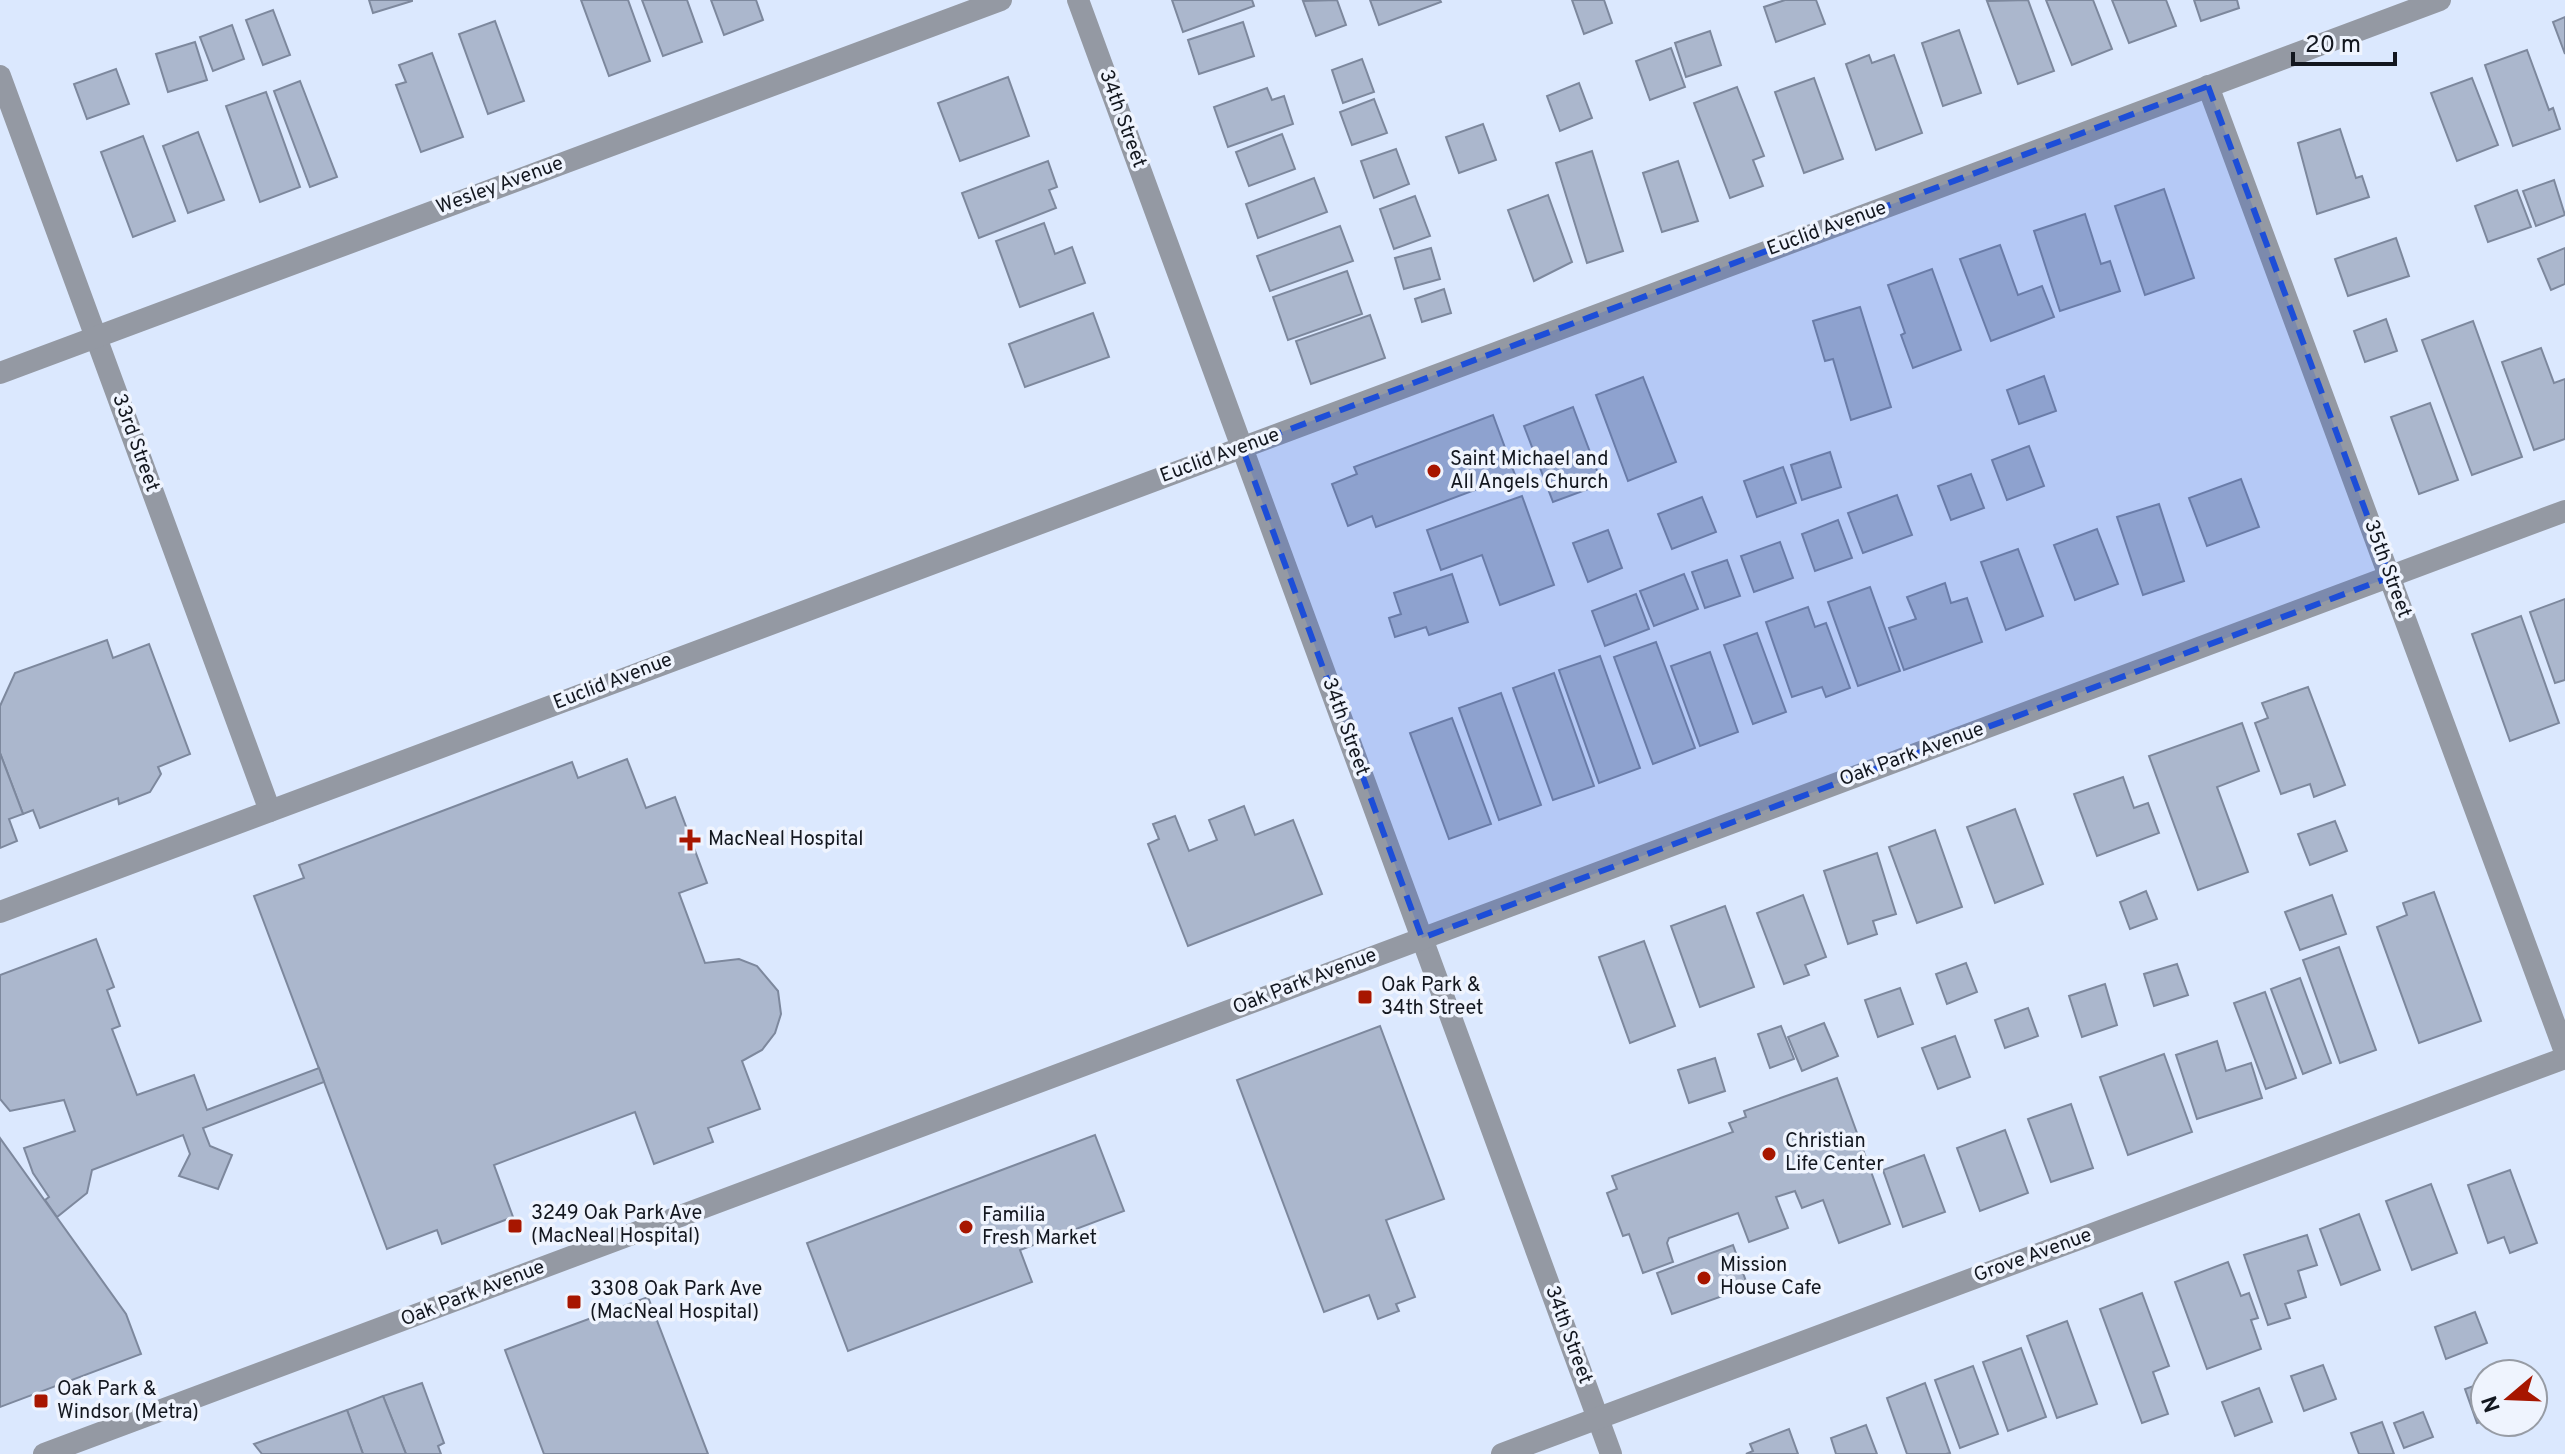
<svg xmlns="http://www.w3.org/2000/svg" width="2565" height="1454" viewBox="0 0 2565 1454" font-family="Overpass,sans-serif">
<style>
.building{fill:#abb7cd;stroke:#7d889d;stroke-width:2}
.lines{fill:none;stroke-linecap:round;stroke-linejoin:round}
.minor{stroke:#9499a3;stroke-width:22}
.tertiary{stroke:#9499a3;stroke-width:22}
.marked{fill:#1d4ed8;fill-opacity:0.2;stroke:#1d4ed8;stroke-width:6;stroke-dasharray:16 10;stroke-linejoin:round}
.poi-dot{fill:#a71600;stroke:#eff4fe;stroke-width:3}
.labels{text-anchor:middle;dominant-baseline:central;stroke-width:7;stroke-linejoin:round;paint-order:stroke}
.street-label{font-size:20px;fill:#13171f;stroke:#eff4fe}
.poi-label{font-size:20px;fill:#13171f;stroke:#eff4fe;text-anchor:start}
</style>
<rect width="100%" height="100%" fill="#dbe8fe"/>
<g class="building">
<polygon points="369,0 412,0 412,1 373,13"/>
<polygon points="581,0 628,0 650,61 609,76"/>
<polygon points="642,0 687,0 702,42 663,56"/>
<polygon points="711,0 756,0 763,20 724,35"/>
<polygon points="1172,0 1252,0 1254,6 1183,32"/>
<polygon points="1337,0 1346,25 1316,36 1303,1"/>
<polygon points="1370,0 1440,0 1441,2 1379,25"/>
<polygon points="1572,0 1604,0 1612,23 1584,34"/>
<polygon points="1785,0 1816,0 1825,24 1776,42 1764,7"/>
<polygon points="2028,0 2054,71 2018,84 1987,1"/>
<polygon points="2046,0 2093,0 2112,49 2072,65"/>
<polygon points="2112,0 2166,0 2176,26 2129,43"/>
<polygon points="2194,0 2237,0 2239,8 2201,21"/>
<polygon points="273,10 290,55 263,65 246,20"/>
<polygon points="2565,17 2565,54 2553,22"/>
<polygon points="495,21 524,101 488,114 459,34"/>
<polygon points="1243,22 1254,56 1199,74 1188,40"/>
<polygon points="232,25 244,59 213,71 200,37"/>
<polygon points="1959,30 1981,93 1943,106 1922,43"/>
<polygon points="1710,31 1721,65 1686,77 1675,43"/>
<polygon points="195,42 207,80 168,92 156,54"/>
<polygon points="1671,48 1685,87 1650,100 1636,61"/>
<polygon points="2527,50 2549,110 2553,108 2560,129 2513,146 2485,65"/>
<polygon points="432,53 463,137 421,152 396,85 406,82 399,65"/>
<polygon points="1869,55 1872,63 1894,55 1922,133 1876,150 1846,64"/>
<polygon points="1362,59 1374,92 1343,103 1332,70"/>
<polygon points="116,69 129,104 87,119 74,84"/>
<polygon points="1008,77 1029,136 960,161 938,103"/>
<polygon points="1814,78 1843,159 1804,173 1775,92"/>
<polygon points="2472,78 2498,145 2457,161 2431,93"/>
<polygon points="300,81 337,177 310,187 274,91"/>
<polygon points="1579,83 1592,118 1560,131 1547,96"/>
<polygon points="1737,87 1764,156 1753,160 1763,186 1730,198 1694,103"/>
<polygon points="1267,88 1272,100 1284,96 1293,124 1228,147 1214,107"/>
<polygon points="266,92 300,187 260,202 226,106"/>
<polygon points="1374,99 1387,133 1352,145 1340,112"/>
<polygon points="1483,124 1496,160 1459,173 1446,137"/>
<polygon points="2340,129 2356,178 2362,176 2369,197 2317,214 2298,143"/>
<polygon points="198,132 224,200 188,213 163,146"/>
<polygon points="1282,134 1295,169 1249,186 1236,152"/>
<polygon points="143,136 175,221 133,237 101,152"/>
<polygon points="1396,149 1409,184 1374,198 1361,161"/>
<polygon points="1592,151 1623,251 1587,263 1556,163"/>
<polygon points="1048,161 1057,187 1049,190 1056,208 979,238 962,193"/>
<polygon points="1678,161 1698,221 1662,232 1643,173"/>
<polygon points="1314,178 1327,212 1258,238 1246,204"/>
<polygon points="2554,180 2565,215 2536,226 2523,191"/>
<polygon points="2164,189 2194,278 2145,295 2115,206"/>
<polygon points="2517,190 2531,227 2488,242 2475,206"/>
<polygon points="1548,195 1572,262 1534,281 1508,210"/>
<polygon points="1415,196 1430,236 1394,249 1380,209"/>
<polygon points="2085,214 2101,264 2110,261 2120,291 2060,311 2034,231"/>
<polygon points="1044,223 1055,254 1072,247 1085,283 1020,307 996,241"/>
<polygon points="1340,226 1353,261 1270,291 1257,256"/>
<polygon points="2396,238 2409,276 2348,296 2335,259"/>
<polygon points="2000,245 2018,295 2042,286 2054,317 1991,341 1960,259"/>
<polygon points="1431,248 1440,279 1404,289 1395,258"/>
<polygon points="2565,248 2565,284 2551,290 2538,259"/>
<polygon points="1932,269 1961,350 1913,368 1901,335 1905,333 1888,285"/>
<polygon points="1347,271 1362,314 1288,340 1273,297"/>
<polygon points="1444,289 1451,313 1422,322 1415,299"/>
<polygon points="1860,307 1891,407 1851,420 1833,359 1825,361 1813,321"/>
<polygon points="1093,313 1109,357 1025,387 1009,344"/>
<polygon points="1370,315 1385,358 1311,384 1296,341"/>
<polygon points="2386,319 2397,351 2365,362 2354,331"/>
<polygon points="2473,321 2522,457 2472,475 2422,340"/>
<polygon points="2541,348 2554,383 2565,379 2565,439 2534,450 2502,362"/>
<polygon points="2044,376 2056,411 2019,424 2007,390"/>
<polygon points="1643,377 1676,462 1628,481 1596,395"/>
<polygon points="2430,403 2458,480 2419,494 2391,417"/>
<polygon points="1573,407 1602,484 1553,502 1524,426"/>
<polygon points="1493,415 1515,475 1376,527 1372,516 1348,526 1332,484 1357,474 1354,467"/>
<polygon points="2029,446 2044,486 2007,500 1992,460"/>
<polygon points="1830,452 1841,487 1802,500 1791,465"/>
<polygon points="1783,467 1796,503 1757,517 1744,481"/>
<polygon points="1971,474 1984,508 1951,520 1938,486"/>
<polygon points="2241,479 2259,527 2207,546 2189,498"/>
<polygon points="1897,495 1912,535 1863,553 1848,513"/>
<polygon points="1522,496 1554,585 1500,605 1482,555 1441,570 1427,530"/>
<polygon points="1702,497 1716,532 1672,549 1658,514"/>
<polygon points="2159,504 2184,581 2143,595 2117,517"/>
<polygon points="1838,520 1852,558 1815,571 1802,534"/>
<polygon points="2097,529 2118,584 2075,600 2054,545"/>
<polygon points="1608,530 1622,568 1588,582 1573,543"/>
<polygon points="1780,542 1793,578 1754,592 1741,556"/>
<polygon points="2018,549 2043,616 2006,630 1981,562"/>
<polygon points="1727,560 1740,596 1705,608 1692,572"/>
<polygon points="1452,574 1468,622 1429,635 1426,627 1395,637 1389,618 1401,614 1394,593"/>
<polygon points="1684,574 1698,609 1654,626 1640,591"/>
<polygon points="1945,583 1951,603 1967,598 1982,642 1904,670 1889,628 1916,619 1907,597"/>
<polygon points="1870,587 1900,671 1858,686 1828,602"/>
<polygon points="1636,594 1649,629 1605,646 1592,611"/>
<polygon points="2565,599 2565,680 2555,683 2530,612"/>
<polygon points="1808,607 1815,627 1826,623 1850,688 1826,697 1822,687 1792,697 1766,622"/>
<polygon points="2521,616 2559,723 2510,741 2472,634"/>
<polygon points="1757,633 1786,712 1753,724 1724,645"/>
<polygon points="107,640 113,658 149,644 190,754 158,767 161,774 150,792 119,804 118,798 40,828 33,810 23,814 0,753 0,706 15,673"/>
<polygon points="1656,642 1695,748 1653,764 1614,657"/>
<polygon points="1710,652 1738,732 1700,746 1671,666"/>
<polygon points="1600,656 1640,768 1599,783 1559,670"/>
<polygon points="1554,673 1594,786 1553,800 1513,688"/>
<polygon points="2308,687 2345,785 2314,797 2310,784 2281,794 2255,723 2268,718 2262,703"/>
<polygon points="1501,693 1541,805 1499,820 1459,708"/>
<polygon points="1452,718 1491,824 1449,839 1410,733"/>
<polygon points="2242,723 2259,771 2217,787 2248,872 2198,890 2149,756"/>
<polygon points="0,753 23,814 9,819 17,841 0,848"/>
<polygon points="627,759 646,808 675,797 707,883 679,893 705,963 739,959 757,966 778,991 781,1014 775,1033 762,1050 742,1061 760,1109 708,1128 713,1142 654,1164 635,1112 494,1165 513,1217 442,1244 437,1230 387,1249 254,896 304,878 299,865 572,762 578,778"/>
<polygon points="2123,777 2134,808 2148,803 2159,833 2097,856 2074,794"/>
<polygon points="1244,806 1255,835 1293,820 1322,894 1188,946 1148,844 1159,839 1153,824 1175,816 1189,851 1217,840 1209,820"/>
<polygon points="2015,809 2043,884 1995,903 1967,827"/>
<polygon points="2335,821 2347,851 2310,865 2298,834"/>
<polygon points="1935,830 1962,907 1917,923 1889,847"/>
<polygon points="1877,853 1896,914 1873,921 1877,934 1848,944 1824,871"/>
<polygon points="2146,891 2157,919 2130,929 2120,902"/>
<polygon points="2434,892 2481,1021 2419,1043 2377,927 2407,915 2403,903"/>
<polygon points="1803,895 1826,957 1805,965 1809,975 1784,984 1757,913"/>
<polygon points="2332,895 2346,934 2300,950 2285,912"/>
<polygon points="1725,906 1754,987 1700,1007 1671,926"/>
<polygon points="96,939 114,987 107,990 120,1026 112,1029 137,1095 194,1075 207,1110 319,1068 324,1082 203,1128 210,1146 232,1155 218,1189 179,1176 190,1154 183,1135 92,1170 87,1193 57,1217 45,1200 49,1197 33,1173 24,1148 75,1131 64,1100 10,1111 0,1099 0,975"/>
<polygon points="1644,941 1675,1026 1630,1043 1599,957"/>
<polygon points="2339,947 2376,1050 2340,1063 2303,960"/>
<polygon points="1966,963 1977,992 1947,1004 1936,974"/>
<polygon points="2177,964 2188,995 2154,1006 2144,974"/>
<polygon points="2300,978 2331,1063 2303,1074 2271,989"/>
<polygon points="2105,984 2117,1025 2082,1037 2069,996"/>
<polygon points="1900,988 1913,1024 1878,1037 1865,1000"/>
<polygon points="2265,992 2296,1078 2266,1089 2234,1003"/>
<polygon points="2028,1008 2038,1036 2005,1048 1995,1020"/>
<polygon points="1824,1023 1838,1056 1802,1071 1788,1037"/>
<polygon points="1380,1026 1444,1199 1386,1220 1415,1297 1396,1304 1399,1311 1378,1319 1369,1295 1324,1312 1237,1080"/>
<polygon points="1781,1026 1794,1059 1770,1068 1758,1034"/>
<polygon points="1955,1036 1970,1077 1938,1089 1922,1048"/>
<polygon points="2217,1041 2226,1071 2251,1063 2262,1098 2197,1119 2176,1055"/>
<polygon points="2164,1054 2192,1132 2128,1155 2100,1077"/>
<polygon points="1715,1058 1725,1091 1689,1103 1678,1070"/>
<polygon points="1837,1078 1890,1224 1839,1243 1823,1200 1802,1208 1795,1191 1776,1197 1788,1228 1749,1242 1738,1213 1669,1238 1667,1243 1673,1262 1643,1273 1629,1234 1623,1236 1607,1193 1617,1189 1612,1176 1733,1132 1729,1123 1746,1117 1744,1111"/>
<polygon points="2071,1104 2093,1168 2051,1182 2028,1119"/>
<polygon points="2005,1130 2028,1193 1980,1211 1957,1148"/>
<polygon points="1095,1135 1124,1211 1020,1250 1032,1282 848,1351 807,1243"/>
<polygon points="0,1138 126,1314 141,1354 0,1407"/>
<polygon points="1924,1155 1945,1212 1903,1227 1883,1170"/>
<polygon points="2510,1170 2537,1243 2510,1253 2504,1237 2488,1243 2468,1185"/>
<polygon points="2431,1184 2457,1253 2412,1270 2386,1201"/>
<polygon points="2359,1214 2380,1270 2341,1285 2320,1229"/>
<polygon points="2307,1235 2317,1265 2298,1271 2306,1297 2285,1304 2290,1318 2268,1325 2244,1255"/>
<polygon points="1733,1245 1748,1287 1672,1314 1657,1273"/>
<polygon points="2228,1262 2241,1296 2249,1293 2258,1318 2251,1320 2261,1349 2207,1369 2175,1282"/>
<polygon points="2142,1293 2169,1366 2153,1372 2168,1414 2142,1423 2100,1309"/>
<polygon points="648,1297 708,1454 544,1454 505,1350"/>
<polygon points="2475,1312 2487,1343 2446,1359 2435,1327"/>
<polygon points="2067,1321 2097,1404 2057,1418 2027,1336"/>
<polygon points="2021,1348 2046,1417 2008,1431 1983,1362"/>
<polygon points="2323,1365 2336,1399 2304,1411 2291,1376"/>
<polygon points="1973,1366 1998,1434 1960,1448 1935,1380"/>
<polygon points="2485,1382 2485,1421 2477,1423 2465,1389"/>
<polygon points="422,1383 444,1443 438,1446 441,1454 406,1454 383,1396"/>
<polygon points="1925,1383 1950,1453 1946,1454 1907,1454 1887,1398"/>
<polygon points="2259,1388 2272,1422 2235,1436 2222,1402"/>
<polygon points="383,1396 406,1454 363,1454 347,1410"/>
<polygon points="347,1410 363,1454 262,1454 254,1444"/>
<polygon points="2423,1412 2433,1437 2404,1448 2394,1423"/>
<polygon points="2382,1422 2394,1454 2359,1454 2351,1433"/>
<polygon points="1866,1425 1877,1454 1836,1454 1831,1438"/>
<polygon points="1789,1429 1798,1454 1746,1454 1753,1451 1750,1444"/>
</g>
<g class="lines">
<g class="minor">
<polyline points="1078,0 1611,1454"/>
<polyline points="0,76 270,811"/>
<polyline points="2208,86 2565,1052"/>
<polyline points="0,373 1001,0"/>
<polyline points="0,912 2440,0"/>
<polyline points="1502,1454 2565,1058"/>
</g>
<polyline class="tertiary" points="44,1454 2565,511"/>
</g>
<path class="marked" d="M2208,86L2390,577L1422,938L1242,447Z"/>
<g class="poi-dot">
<circle cx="1434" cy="471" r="8"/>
<path d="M686 828h8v8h8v8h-8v8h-8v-8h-8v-8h8z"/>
<rect x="1357" y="989" width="16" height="16" rx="4"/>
<circle cx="1769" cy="1154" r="8"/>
<rect x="507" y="1218" width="16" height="16" rx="4"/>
<circle cx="966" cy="1227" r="8"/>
<circle cx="1704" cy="1278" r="8"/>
<rect x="566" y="1294" width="16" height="16" rx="4"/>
<rect x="33" y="1393" width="16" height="16" rx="4"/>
</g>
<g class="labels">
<g class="street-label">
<text transform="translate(1122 119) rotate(70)">34th Street</text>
<text transform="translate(500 186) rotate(-20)">Wesley Avenue</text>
<text transform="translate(1827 229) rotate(-20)">Euclid Avenue</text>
<text transform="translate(135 443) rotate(70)">33rd Street</text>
<text transform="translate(1220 456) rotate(-20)">Euclid Avenue</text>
<text transform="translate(2387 569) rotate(70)">35th Street</text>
<text transform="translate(613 682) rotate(-21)">Euclid Avenue</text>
<text transform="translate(1345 727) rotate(70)">34th Street</text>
<text transform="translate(1912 755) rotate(-20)">Oak Park Avenue</text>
<text transform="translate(1305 982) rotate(-21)">Oak Park Avenue</text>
<text transform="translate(2033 1256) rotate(-20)">Grove Avenue</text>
<text transform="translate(473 1294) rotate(-21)">Oak Park Avenue</text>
<text transform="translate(1568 1335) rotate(70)">34th Street</text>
</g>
<g class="poi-label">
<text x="1450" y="460">Saint Michael and<tspan x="1450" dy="23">All Angels Church</tspan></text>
<text x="708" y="840">MacNeal Hospital</text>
<text x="1381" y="986">Oak Park &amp;<tspan x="1381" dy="23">34th Street</tspan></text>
<text x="1785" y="1142">Christian<tspan x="1785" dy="23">Life Center</tspan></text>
<text x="531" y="1214">3249 Oak Park Ave<tspan x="531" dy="23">(MacNeal Hospital)</tspan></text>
<text x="982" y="1216">Familia<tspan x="982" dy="23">Fresh Market</tspan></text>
<text x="1720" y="1266">Mission<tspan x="1720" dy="23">House Cafe</tspan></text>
<text x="590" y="1290">3308 Oak Park Ave<tspan x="590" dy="23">(MacNeal Hospital)</tspan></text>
<text x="57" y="1390">Oak Park &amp;<tspan x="57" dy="23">Windsor (Metra)</tspan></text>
</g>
</g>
<g transform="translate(2509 1398) rotate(251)"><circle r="38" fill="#eff4fe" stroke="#979ca5" stroke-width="2"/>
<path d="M0-6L14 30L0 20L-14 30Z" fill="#a71600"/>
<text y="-12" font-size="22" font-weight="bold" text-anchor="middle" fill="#13171f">N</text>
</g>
<path d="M2293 52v12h102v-12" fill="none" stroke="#13171f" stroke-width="4"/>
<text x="2305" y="52" font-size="24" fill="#13171f" stroke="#eff4fe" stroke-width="6" paint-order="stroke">20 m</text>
</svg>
